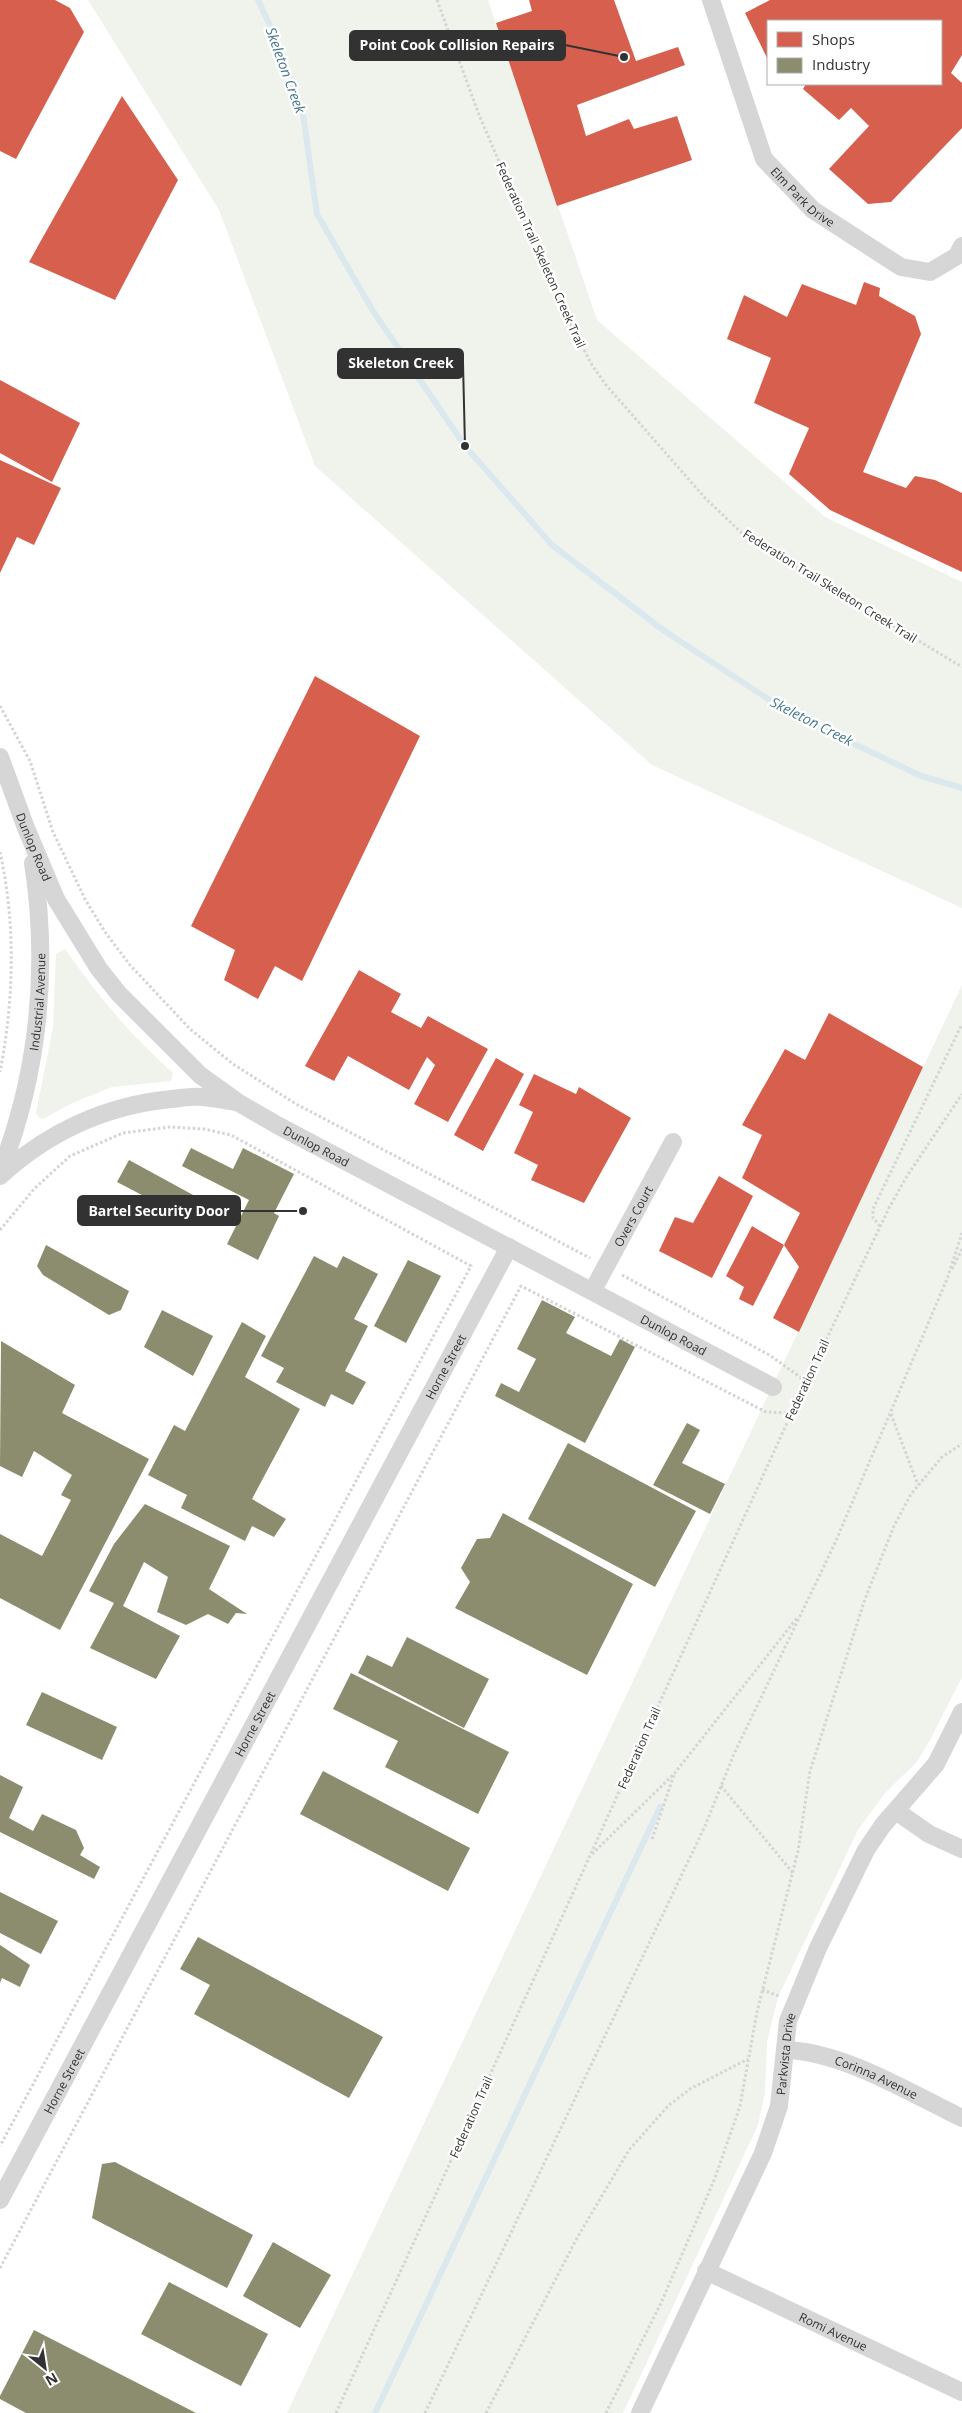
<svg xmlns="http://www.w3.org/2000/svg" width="962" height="2413" viewBox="0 0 962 2413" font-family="'Open Sans',sans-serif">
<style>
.green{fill:#f0f2ec}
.shops{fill:#d6604d}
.industry{fill:#8c8c6e}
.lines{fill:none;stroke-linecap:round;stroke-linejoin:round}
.stream{stroke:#dbe9ee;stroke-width:6}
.path{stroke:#d4d4d4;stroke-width:3;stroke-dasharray:2.5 2.5;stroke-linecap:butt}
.minor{stroke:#d6d6d6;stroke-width:18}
.labels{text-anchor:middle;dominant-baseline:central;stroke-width:5;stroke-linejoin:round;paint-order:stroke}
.street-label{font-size:12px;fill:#323232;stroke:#fff}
.water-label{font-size:14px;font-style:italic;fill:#48798d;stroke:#fff}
.leader{fill:none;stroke:#323232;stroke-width:2}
.callout-dot{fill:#323232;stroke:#fff;stroke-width:2}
.callout{fill:#323232;stroke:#323232;stroke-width:2}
.callout-label{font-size:14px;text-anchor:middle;font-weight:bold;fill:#fff}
</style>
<rect width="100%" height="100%" fill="#fff"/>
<g class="green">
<polygon points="88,0 488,0 597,320 825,517 962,582 962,908 652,765 315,466 219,210"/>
<path d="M65,949C96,994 132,1037 173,1073L171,1081L112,1087L72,1103L43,1119L39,1118L36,1113L53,1027L56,954Z"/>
<polygon points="962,985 962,1677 929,1742 916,1763 885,1793 858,1830 778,1997 767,2042 765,2093 758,2125 623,2413 287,2413"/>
</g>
<g class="shops">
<polygon points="0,0 55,0 70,8 84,32 16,159 0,151"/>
<polygon points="529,0 614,0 636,61 678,47 685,65 577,105 586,136 629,119 634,129 677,116 692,160 557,206 496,23 532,11"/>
<polygon points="770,0 962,0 962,55 951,73 962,83 962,128 891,202 868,204 829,169 869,126 851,108 839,120 803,89 806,84 941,84 941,21 768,21 768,60 745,13"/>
<polygon points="122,96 178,180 115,300 29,262"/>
<polygon points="864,282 880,288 879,296 915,316 921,334 863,472 906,488 915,476 935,480 962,493 962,572 830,510 789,474 809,428 754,403 771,358 727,339 744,295 787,317 802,284 856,305"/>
<polygon points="0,380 80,423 52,482 0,453"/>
<polygon points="0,460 61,488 34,545 17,537 0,573"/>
<polygon points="315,676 420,736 302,981 275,966 258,999 224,980 235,950 191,926"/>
<polygon points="359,970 401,994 391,1012 421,1028 428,1016 488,1049 448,1122 414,1104 435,1065 427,1057 409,1090 348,1056 334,1081 305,1066"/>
<polygon points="829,1013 923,1067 799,1332 773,1318 799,1267 784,1245 800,1213 742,1178 762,1135 742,1125 785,1049 805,1060"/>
<polygon points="496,1058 524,1074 483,1151 454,1135"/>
<polygon points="534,1074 576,1094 579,1087 631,1118 584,1203 531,1180 538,1165 514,1153 533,1112 519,1105"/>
<polygon points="719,1176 753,1196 712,1278 659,1251 675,1217 693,1223"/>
<polygon points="752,1226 784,1245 753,1306 739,1299 744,1287 726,1276"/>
</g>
<g class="industry">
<polygon points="191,1148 233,1169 243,1148 294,1174 274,1213 279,1216 258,1260 227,1244 249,1200 182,1166"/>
<polygon points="129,1160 195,1196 184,1217 117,1182"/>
<polygon points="46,1245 129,1291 121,1310 109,1315 43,1275 37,1266"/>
<polygon points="314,1256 337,1268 343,1256 378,1274 354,1319 368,1326 345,1371 366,1382 353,1405 331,1394 325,1407 276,1382 284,1368 261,1356"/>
<polygon points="408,1260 441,1276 406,1343 374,1326"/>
<polygon points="542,1300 575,1317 566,1333 611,1356 620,1339 635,1347 585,1443 495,1396 501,1383 519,1392 536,1359 517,1349"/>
<polygon points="162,1310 213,1336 193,1376 144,1347"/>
<polygon points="242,1322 266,1336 245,1377 300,1409 252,1499 286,1519 274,1537 252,1526 245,1541 181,1508 187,1495 148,1475 174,1425 185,1431"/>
<polygon points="1,1341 75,1385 62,1413 149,1459 60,1630 0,1598 0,1534 42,1556 71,1500 61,1495 72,1475 34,1451 22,1477 0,1466"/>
<polygon points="687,1423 700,1430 682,1463 725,1484 710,1514 653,1485"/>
<polygon points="568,1443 696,1511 655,1587 528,1519"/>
<polygon points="145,1504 230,1546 209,1589 247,1614 236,1613 228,1624 208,1614 186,1625 157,1612 168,1577 144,1562 123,1606 180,1636 156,1679 90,1648 114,1603 89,1591 114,1544"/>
<polygon points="503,1513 633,1584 587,1675 455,1608 470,1582 461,1568 477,1539 490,1538"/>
<polygon points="407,1637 489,1679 464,1728 358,1673 367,1655 392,1667"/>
<polygon points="351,1673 509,1752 478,1814 385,1767 398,1741 333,1709"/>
<polygon points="42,1692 117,1727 102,1760 26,1725"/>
<polygon points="323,1771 470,1848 448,1891 300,1814"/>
<polygon points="0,1775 23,1787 9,1818 33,1831 42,1814 76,1830 84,1848 80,1855 100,1867 94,1879 0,1832"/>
<polygon points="0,1892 58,1921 41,1954 0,1933"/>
<polygon points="198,1937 383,2037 349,2098 194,2014 210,1985 180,1969"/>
<polygon points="0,1945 30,1965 20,1987 2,1978 0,1983"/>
<polygon points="115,2162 253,2235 227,2288 92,2218 102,2164"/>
<polygon points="273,2242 331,2275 300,2328 243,2296"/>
<polygon points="169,2282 268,2334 241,2386 141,2334"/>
<polygon points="34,2330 196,2413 26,2413 0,2399 0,2396"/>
</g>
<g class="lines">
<g class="stream">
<polyline points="258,0 273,32 303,114 317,214 373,311 465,446 552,545 663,630 788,712 921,776 962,788"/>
<polyline points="375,2413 660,1807"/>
</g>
<g class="path">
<polyline points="437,0 479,115 565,314 592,365 606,385 706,499 745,536 962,667"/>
<polyline points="0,706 30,761 53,832 85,899 105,932 130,965 190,1029 233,1064 296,1104 590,1258"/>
<path d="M0,852C16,925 14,1000 0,1072"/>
<polyline points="880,1226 873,1218 873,1209 962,1024"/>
<polyline points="0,1230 34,1189 70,1156 123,1133 170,1127 204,1129 231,1135 471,1266 0,2146"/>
<polyline points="952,1269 962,1249"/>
<polyline points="622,1275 771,1356 807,1382"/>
<polyline points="891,1414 918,1485"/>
<polyline points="721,1786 793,1873"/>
<polyline points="652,1839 674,1775"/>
<polyline points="592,1854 674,1774 797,1618"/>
<polyline points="762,1990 779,1996"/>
<polyline points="0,2268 521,1286 766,1412 792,1413"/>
<polyline points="336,2413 798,1399 889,1208 907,1176 962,1094"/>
<polyline points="425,2413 705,1826 734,1754 835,1543 947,1279 962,1233"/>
<polyline points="486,2413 577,2238 629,2150 668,2106 690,2089 748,2059"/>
<polyline points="606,2413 661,2303 715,2178 740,2106 757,2012 798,1851 810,1771 865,1599 894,1526 911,1494 942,1457 962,1444"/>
</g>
<g class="minor">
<path id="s1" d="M711,0L764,159L813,210L901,267L930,272L957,256L962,246"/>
<path id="s2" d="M0,757L26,828L56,899L99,969L119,994L200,1075L239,1103L277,1125L773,1387"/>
<path id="s3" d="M0,1172C39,1073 49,967 33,863"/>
<path d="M0,1176C48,1132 107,1105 172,1099C181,1098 192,1096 202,1097C213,1098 225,1100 236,1102"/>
<path id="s4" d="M593,1290L673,1142"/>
<polyline points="896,1811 929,1834 962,1849"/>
<path id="s5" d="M787,2050C846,2053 908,2092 962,2118"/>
<path id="s6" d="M0,2200L509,1247"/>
<path id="s7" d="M706,2271L962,2392"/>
<path id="s8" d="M640,2413L763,2153L779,2106L788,2021L818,1948L866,1850L883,1825L936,1764L962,1712"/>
</g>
</g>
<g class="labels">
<g class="street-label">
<text stroke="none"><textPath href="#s1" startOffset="222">Elm Park Drive</textPath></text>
<text transform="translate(541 255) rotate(66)">Federation Trail Skeleton Creek Trail</text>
<text transform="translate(830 586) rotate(32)">Federation Trail Skeleton Creek Trail</text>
<text stroke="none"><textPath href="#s2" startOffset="96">Dunlop Road</textPath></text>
<text stroke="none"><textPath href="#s3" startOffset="175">Industrial Avenue</textPath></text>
<text stroke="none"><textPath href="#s2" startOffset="518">Dunlop Road</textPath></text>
<text stroke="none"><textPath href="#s4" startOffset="84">Overs Court</textPath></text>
<text stroke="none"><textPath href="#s2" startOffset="922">Dunlop Road</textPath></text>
<text stroke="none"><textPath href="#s6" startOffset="945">Horne Street</textPath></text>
<text transform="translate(807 1380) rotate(-65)">Federation Trail</text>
<text stroke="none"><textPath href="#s6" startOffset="540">Horne Street</textPath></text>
<text transform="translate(639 1748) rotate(-66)">Federation Trail</text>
<text stroke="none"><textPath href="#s8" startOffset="390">Parkvista Drive</textPath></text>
<text stroke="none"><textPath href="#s5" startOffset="94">Corinna Avenue</textPath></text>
<text stroke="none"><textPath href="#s6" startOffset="135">Horne Street</textPath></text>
<text transform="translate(471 2117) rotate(-66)">Federation Trail</text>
<text stroke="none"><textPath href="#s7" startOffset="141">Romi Avenue</textPath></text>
</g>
<g class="water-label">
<text transform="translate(286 70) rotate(70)">Skeleton Creek</text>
<text transform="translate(812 721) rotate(27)">Skeleton Creek</text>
</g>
</g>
<path class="leader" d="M624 57L565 45M465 446L463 363M303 1211L240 1211"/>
<g class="callout-dot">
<circle cx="624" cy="57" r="5"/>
<circle cx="465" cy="446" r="5"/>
<circle cx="303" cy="1211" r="5"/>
</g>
<g class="callout">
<rect x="350" y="31" width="215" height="29" rx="5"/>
<rect x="338" y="349" width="125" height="29" rx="5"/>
<rect x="78" y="1196" width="162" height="29" rx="5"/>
</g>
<g class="callout-label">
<text x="457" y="50">Point Cook Collision Repairs</text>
<text x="401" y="368">Skeleton Creek</text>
<text x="159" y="1216">Bartel Security Door</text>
</g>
<rect x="767" y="20" width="175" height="65" fill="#ffffff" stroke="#adadad"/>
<rect x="777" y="32" width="25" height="15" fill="#d6604d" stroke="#adadad"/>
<text x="812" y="45" font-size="15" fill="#323232">Shops</text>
<rect x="777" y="58" width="25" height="15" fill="#8c8c6e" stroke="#adadad"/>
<text x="812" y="70" font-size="15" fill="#323232">Industry</text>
<g transform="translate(45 2368) rotate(150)" stroke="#ffffff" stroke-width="4" paint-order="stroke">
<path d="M0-4L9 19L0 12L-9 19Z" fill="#323232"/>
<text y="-8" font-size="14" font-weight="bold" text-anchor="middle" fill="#323232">N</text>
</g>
</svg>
